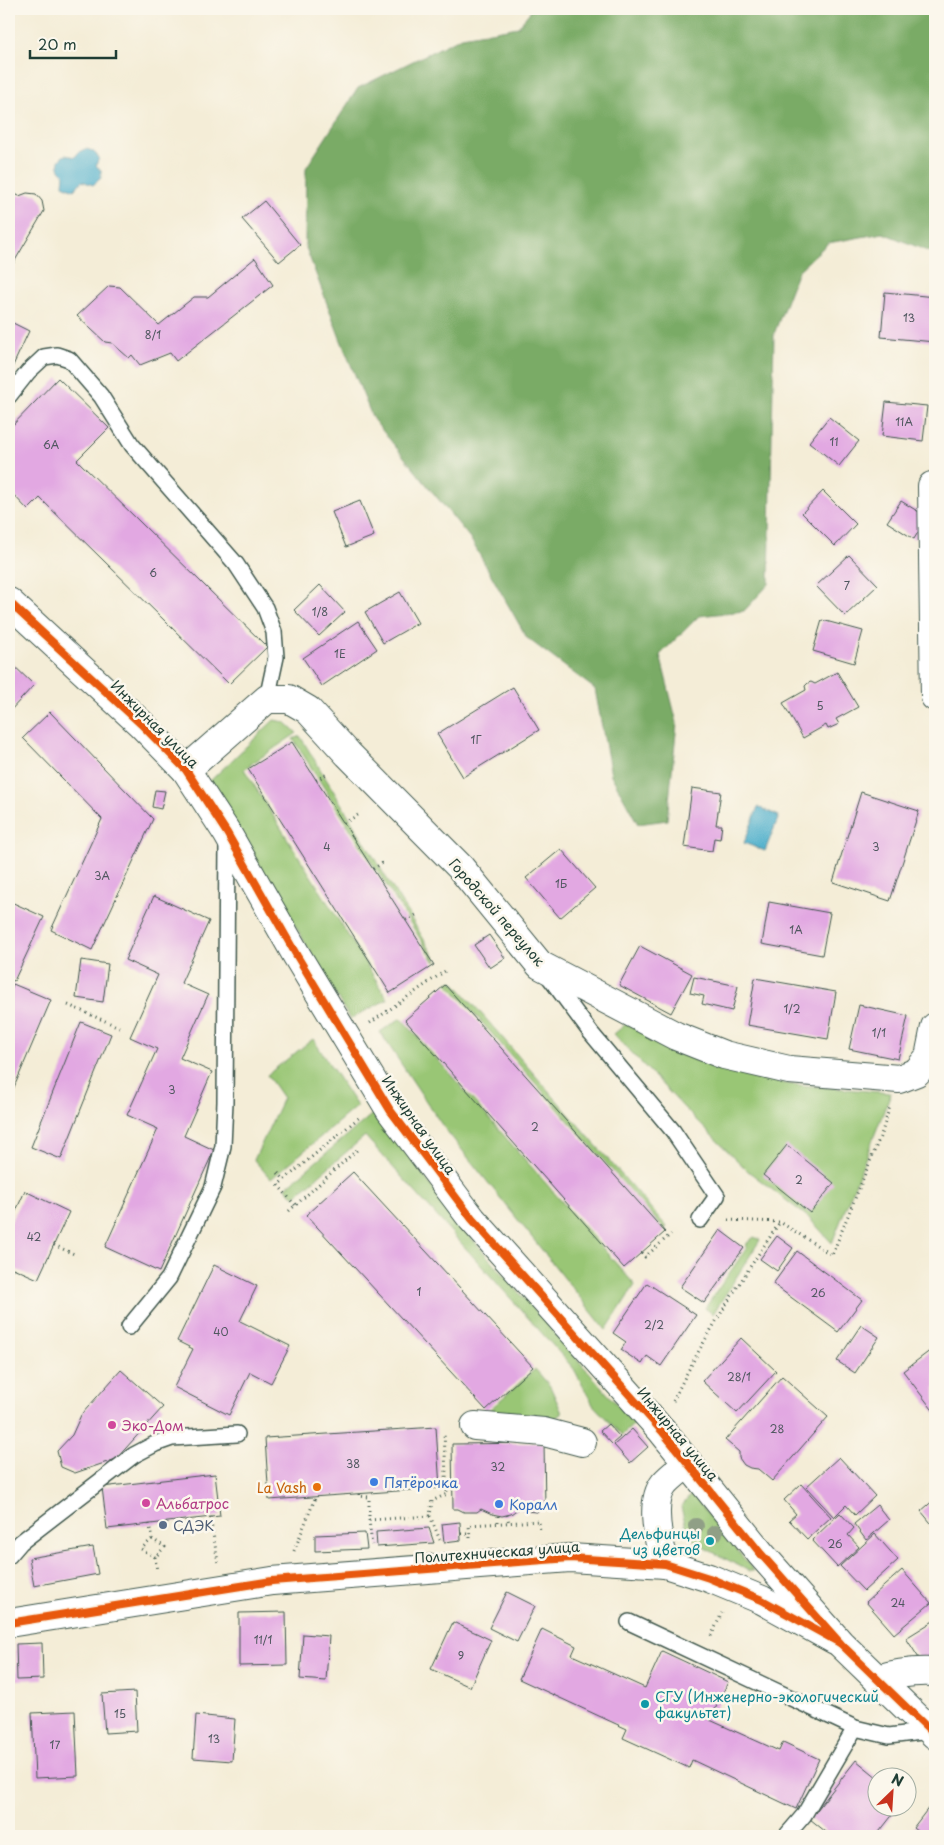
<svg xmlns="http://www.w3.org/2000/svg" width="944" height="1845" viewBox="0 0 944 1845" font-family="'Playpen Sans',sans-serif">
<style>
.green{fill:#99c674;stroke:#5c8254}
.forest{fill:#7aab66;stroke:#4c744d}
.water{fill:#4caecb;stroke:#367680}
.building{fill:#e2a8e2}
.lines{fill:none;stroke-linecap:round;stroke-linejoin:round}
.lane-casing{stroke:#3f574c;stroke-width:18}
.street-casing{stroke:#3f574c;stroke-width:30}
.secondary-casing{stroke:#3f574c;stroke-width:30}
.path{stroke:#3f574c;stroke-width:3;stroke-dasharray:1 4;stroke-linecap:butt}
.lane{stroke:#fff;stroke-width:15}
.street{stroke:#fff;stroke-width:28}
.secondary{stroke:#fff;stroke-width:28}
.cycleway-casing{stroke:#fbf7ec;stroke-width:11}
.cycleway{stroke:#e8590c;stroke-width:8}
.tree{fill:#909f86}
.hotel-dot{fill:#d1479c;stroke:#fbf7ec;stroke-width:2}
.shop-dot{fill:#3f7fe0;stroke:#fbf7ec;stroke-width:2}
.food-dot{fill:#e8710a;stroke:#fbf7ec;stroke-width:2}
.service-dot{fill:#5c6f8a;stroke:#fbf7ec;stroke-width:2}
.culture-dot{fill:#0f9aa8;stroke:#fbf7ec;stroke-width:2}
.labels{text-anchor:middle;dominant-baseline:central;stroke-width:5;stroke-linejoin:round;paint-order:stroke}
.number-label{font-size:11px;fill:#505860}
.street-label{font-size:14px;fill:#1f3d34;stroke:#fbf7ec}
.hotel-label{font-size:14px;fill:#b23c85;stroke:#fbf7ec;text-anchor:start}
.shop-label{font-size:14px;fill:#366cbe;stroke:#fbf7ec;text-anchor:start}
.food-label{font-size:14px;fill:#c56008;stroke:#fbf7ec;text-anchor:end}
.service-label{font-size:14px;fill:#4e5e75;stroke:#fbf7ec;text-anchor:start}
.culture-label{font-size:14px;fill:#0d838f;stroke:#fbf7ec;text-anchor:end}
</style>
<rect width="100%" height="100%" fill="#fbf7ec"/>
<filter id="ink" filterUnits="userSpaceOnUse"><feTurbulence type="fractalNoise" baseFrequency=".02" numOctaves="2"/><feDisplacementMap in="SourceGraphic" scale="10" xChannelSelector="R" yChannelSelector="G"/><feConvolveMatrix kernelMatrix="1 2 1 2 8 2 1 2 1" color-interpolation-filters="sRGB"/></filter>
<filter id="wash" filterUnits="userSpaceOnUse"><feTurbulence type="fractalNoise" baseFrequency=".0096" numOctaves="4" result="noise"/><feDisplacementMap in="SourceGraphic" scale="20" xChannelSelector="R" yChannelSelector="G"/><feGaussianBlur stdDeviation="1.12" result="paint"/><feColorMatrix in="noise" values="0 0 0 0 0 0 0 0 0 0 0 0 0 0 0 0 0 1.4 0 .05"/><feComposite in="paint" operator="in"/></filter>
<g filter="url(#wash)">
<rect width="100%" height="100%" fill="#f4edd7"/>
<g class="green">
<polygon points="274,720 285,722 297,733 244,769 388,999 350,1019 210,781"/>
<polygon points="300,736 437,961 435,962 293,739"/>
<polygon points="453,981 667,1227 664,1229 447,983"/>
<polygon points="401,1018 635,1285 606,1330 442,1125 380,1032"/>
<polygon points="626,1024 721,1068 787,1084 891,1093 832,1243 808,1217 748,1171 690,1114 614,1034"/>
<polygon points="313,1039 357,1106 271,1179 254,1160 283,1098 267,1075"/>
<polygon points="376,1111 460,1225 634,1424 622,1435 593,1405 574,1369 365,1136 294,1197 286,1187"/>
<polygon points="754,1237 760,1240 713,1314 705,1308 746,1249 747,1243"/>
<polygon points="535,1369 550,1386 562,1413 549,1423 487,1412"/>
<polygon points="690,1496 695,1498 754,1571 749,1571 703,1547 688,1535 681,1507"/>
</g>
<polygon class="forest" points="532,9 935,9 935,254 883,233 828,243 798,271 774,334 769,584 744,611 699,616 660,655 677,723 667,820 638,824 611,775 595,689 527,638 470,538 373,419 340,338 305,245 306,168 358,88 462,37 518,27"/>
<g class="water">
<path d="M85,149C92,150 95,152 99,158L96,165L101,171V178L93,185L82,181L74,190L63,185L64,174C57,168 56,160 65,155L75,157L79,152Z"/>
<polygon points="758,807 779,816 765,851 744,843"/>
</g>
<g id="blocks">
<g class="building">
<polygon points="9,191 19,196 27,193 36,194 42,201 44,211 13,264 9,262"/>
<polygon points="264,201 300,245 279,262 242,219"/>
<polygon points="255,258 273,285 176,361 170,353 140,365 132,355 129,358 112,343 105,342 77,316 109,286 120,287 159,325 194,297 208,297"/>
<polygon points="885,292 935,297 935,342 881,337"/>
<polygon points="9,321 29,331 11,370 9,369"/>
<polygon points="58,378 109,428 77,460 267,647 229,684 40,498 28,510 9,490 9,429"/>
<polygon points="886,402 927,406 923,441 882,436"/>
<polygon points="829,417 859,441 839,466 809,442"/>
<polygon points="823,491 856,524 835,546 802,513"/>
<polygon points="360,501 374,536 346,547 332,512"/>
<polygon points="901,501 927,517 914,539 887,522"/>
<polygon points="849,555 878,585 845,616 816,586"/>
<polygon points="320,585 345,612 319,636 294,610"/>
<polygon points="400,592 418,623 383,643 365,612"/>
<polygon points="822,620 863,631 854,663 813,651"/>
<polygon points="358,621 377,649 322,686 303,658"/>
<polygon points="9,661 34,685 9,712"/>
<polygon points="837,672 858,707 836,719 839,724 828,729 826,725 803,738 783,703 806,690 805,686 808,683 811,682 815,684"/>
<polygon points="513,687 539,730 463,777 437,734"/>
<polygon points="50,712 153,819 92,950 51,930 102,819 23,738"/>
<polygon points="292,742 434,965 390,993 248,769"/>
<polygon points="692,788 721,792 716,825 722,825 720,839 714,838 712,851 684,847"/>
<polygon points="155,790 165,791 161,809 152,807"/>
<polygon points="861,792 919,811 890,901 833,882"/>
<polygon points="561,849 595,888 560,918 526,878"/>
<polygon points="154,896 209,921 181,983 208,995 180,1058 212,1072 184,1136 214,1150 159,1272 105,1247 158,1129 127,1115 157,1049 130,1037 158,975 125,960"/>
<polygon points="9,901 44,917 14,981 9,979"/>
<polygon points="769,902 830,913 822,955 762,944"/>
<polygon points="489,935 505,958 490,968 474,945"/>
<polygon points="640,946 692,974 671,1013 619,985"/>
<polygon points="81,960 108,964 103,1002 76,998"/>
<polygon points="694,977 738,986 732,1011 702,1004 704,996 690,993"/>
<polygon points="755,978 836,992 828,1039 747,1025"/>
<polygon points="13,984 51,1000 9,1099 9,995"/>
<polygon points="445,985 665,1232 624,1268 405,1020"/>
<polygon points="859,1005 908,1016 898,1059 849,1049"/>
<polygon points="81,1022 111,1034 61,1159 31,1147"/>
<polygon points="787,1145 834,1183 810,1213 763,1175"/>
<polygon points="353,1172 533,1367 486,1410 306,1215"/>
<polygon points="25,1191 69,1212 38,1279 13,1268 9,1276 9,1226"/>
<polygon points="720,1230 744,1248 704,1303 680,1287"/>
<polygon points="777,1236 793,1248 777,1271 760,1259"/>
<polygon points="797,1251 862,1300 838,1332 773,1284"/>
<polygon points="214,1265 257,1286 240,1321 290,1346 271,1383 250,1372 229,1415 174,1387 193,1349 177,1341"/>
<polygon points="647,1283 696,1315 661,1366 647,1356 642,1364 621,1350 626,1342 613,1333"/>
<polygon points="861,1325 879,1337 855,1373 837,1361"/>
<polygon points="741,1338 776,1371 737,1413 702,1381"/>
<polygon points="935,1347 935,1413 903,1371"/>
<polygon points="121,1370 163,1407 116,1459 75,1473 61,1467 57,1451 72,1435 81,1415"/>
<polygon points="782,1376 828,1417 772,1481 758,1469 750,1468 744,1465 739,1458 739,1452 725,1440"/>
<polygon points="608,1424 620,1437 612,1444 600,1431"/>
<polygon points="436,1427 440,1488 269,1500 265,1438"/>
<polygon points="632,1429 648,1447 630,1463 614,1445"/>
<polygon points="544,1443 545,1508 540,1508 537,1512 524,1511 519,1508 511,1514 502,1516 492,1514 481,1509 477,1512 464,1512 458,1509 453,1509 452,1444"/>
<polygon points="839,1457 875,1496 855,1515 846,1505 834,1517 806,1487"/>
<polygon points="215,1474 220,1516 107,1529 102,1487"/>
<polygon points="801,1484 831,1517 807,1539 789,1520 796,1514 784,1500"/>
<polygon points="935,1499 935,1528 921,1511"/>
<polygon points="877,1505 889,1520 866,1540 854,1524"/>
<polygon points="840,1513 854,1528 848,1535 859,1547 837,1567 812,1540"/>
<polygon points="460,1522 461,1540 444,1542 442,1524"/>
<polygon points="429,1528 434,1543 377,1547 376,1532"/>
<polygon points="365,1533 367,1549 315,1551 315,1535"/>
<polygon points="875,1534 898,1560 864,1591 840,1566"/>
<polygon points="93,1547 98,1574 34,1586 29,1558"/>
<polygon points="902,1570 931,1603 894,1634 866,1602"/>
<polygon points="507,1592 535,1606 517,1642 489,1628"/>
<polygon points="286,1612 287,1665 239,1666 239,1613"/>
<polygon points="935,1620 935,1658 924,1666 906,1638"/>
<polygon points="453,1622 491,1640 470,1687 431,1669"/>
<polygon points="542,1629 576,1646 572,1655 645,1688 662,1651 728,1682 710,1720 779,1751 783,1742 819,1759 796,1809 692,1760 689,1768 623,1738 627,1729 519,1679"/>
<polygon points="303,1634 329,1636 326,1681 300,1679"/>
<polygon points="42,1643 43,1679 17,1680 16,1644"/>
<polygon points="135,1692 137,1731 105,1733 102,1694"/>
<polygon points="75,1711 78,1776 35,1778 32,1713"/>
<polygon points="196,1715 235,1719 232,1761 193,1758"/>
<polygon points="856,1760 878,1778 876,1778 876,1808 898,1808 876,1836 831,1836 810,1819"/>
<polygon points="933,1802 935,1804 935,1836 923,1836 913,1828"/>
</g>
</g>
</g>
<g filter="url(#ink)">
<use href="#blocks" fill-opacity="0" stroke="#3f574c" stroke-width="1"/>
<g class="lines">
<g class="lane-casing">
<g id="lane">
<polyline points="9,396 28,372 44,357 57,355 69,359 101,396 132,445 236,564 265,608 274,632 276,657 267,699"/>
<polyline points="547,974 591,1033 673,1131 717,1196 700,1220"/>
<polyline points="129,1327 169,1278 213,1187 223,1146 225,1102 227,842"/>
<polyline points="9,1556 21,1542 134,1455 155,1444 172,1438 237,1434"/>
<polyline points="629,1622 855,1728 889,1736 929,1731"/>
<polyline points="786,1836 804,1815 855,1728"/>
</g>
</g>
<g class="street-casing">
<g id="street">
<polyline points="932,486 935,697"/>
<polyline points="186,770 267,699 289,699 308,710 348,754 460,867 540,965 676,1036 724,1055 789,1070 899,1079 917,1072 929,1057 935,1027"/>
<polyline points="475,1426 544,1432 582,1442"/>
<path d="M665,1564C659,1543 649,1503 664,1484C671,1476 680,1470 688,1463"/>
<polyline points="9,1623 272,1581 570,1558 665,1564 709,1578 762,1600 835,1640"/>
<path d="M877,1679C896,1673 916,1671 935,1672"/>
</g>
</g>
<g class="secondary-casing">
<polyline id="secondary" points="9,602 141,724 186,770 227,833 297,956 390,1110 472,1219 662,1431 761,1554 840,1643 935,1735"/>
</g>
<g class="path">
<polyline points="316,780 329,773"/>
<polyline points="344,823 358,815"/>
<polyline points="373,869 384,862"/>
<polyline points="406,920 418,914"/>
<polyline points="68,1005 119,1027"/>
<polyline points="370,1023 448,969"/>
<polyline points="278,1173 285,1180"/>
<polyline points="295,1205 278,1185 361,1116"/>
<polyline points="289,1211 358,1149"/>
<polyline points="728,1220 780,1222 832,1255 882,1132 890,1106"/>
<polyline points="54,1245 74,1254"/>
<polyline points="641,1253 645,1257 671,1234"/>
<polyline points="9,1332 10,1332"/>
<path d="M673,1401C703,1338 741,1280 780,1222"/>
<polyline points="359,1494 359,1496 369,1497 369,1520 372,1545"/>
<polyline points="507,1515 509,1523"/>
<polyline points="498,1516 498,1523"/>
<polyline points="210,1517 218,1562"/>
<polyline points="369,1520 430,1516"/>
<polyline points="149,1524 152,1539"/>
<polyline points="461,1534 470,1534"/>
<polyline points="470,1538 469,1525 539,1521 540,1532"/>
<polyline points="152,1539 141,1549 155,1557"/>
<polyline points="152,1539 165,1547 155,1557"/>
<polyline points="440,1540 430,1516 432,1501 447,1494 444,1433"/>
<polyline points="294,1551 316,1496"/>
<polyline points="155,1557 157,1571"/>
<polyline points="711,1636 722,1613"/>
</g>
<use href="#lane" class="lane"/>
<use href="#street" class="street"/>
<use href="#secondary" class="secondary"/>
<g class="cycleway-casing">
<g id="cycleway">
<polyline points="9,602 141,724 186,770 227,833 297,956 390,1110 472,1219 662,1431 761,1554 840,1643"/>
<polyline points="9,1623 272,1581 570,1558 665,1564 709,1578 762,1600 840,1643 935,1735"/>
</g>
</g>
<use href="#cycleway" class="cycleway"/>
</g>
<g class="tree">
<circle cx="696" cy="1526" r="8"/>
<circle cx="715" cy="1533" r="8"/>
</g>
</g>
<g class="hotel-dot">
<circle cx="112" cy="1425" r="5"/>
<circle cx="146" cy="1503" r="5"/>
</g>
<g class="shop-dot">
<circle cx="374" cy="1482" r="5"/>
<circle cx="499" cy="1504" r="5"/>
</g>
<circle class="food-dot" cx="317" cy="1487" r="5"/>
<circle class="service-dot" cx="163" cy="1525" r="5"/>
<g class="culture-dot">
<circle cx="710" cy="1541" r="5"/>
<circle cx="645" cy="1704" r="5"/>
</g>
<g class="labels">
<g class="number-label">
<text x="909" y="317">13</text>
<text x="153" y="334">8/1</text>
<text x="904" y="421">11А</text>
<text x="834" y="441">11</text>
<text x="51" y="444">6А</text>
<text x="153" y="572">6</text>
<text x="847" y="585">7</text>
<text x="320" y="611">1/8</text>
<text x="340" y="653">1Е</text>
<text x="820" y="705">5</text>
<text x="476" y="739">1Г</text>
<text x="327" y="846">4</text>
<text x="876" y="846">3</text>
<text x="102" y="875">3А</text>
<text x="561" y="883">1Б</text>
<text x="796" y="929">1А</text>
<text x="792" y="1008">1/2</text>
<text x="879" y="1032">1/1</text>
<text x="172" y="1089">3</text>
<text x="535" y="1126">2</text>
<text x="799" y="1179">2</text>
<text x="34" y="1236">42</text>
<text x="419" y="1291">1</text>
<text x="818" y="1292">26</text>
<text x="654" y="1324">2/2</text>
<text x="221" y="1331">40</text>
<text x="739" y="1376">28/1</text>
<text x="777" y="1428">28</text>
<text x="353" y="1463">38</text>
<text x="498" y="1466">32</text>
<text x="835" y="1543">26</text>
<text x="898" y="1602">24</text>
<text x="263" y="1639">11/1</text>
<text x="461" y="1655">9</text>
<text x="120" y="1713">15</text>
<text x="214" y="1738">13</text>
<text x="55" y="1744">17</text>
</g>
<g class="street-label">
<text transform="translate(155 724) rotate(45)">Инжирная улица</text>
<text transform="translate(497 912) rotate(49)">Городской переулок</text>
<text transform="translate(419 1125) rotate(55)">Инжирная улица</text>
<text transform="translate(678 1434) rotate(50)">Инжирная улица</text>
<text transform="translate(497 1552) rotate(-4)">Политехническая улица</text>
</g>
<g class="hotel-label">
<text x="122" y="1425">Эко-Дом</text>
<text x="156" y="1503">Альбатрос</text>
</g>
<g class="shop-label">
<text x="384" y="1482">Пятёрочка</text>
<text x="509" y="1504">Коралл</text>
</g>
<g class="food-label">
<text x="307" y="1487">La Vash</text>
</g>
<g class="service-label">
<text x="173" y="1525">СДЭК</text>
</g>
<g class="culture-label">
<text x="700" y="1533">Дельфинцы<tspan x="700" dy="16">из цветов</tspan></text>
<text x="655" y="1696" text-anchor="start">СГУ (Инженерно-экологический<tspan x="655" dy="16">факультет)</tspan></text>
</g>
</g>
<rect width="944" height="1845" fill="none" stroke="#fbf7ec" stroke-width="30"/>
<g transform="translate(892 1792) rotate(25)"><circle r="24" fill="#fbf7ec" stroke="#a3ada2"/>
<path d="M0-4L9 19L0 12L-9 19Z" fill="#c8321e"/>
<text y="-8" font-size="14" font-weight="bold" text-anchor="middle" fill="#1f3d34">N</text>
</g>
<path d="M30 50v8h86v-8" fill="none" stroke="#1f3d34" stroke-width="2.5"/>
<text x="38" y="50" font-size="15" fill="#1f3d34" stroke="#fbf7ec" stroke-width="4" paint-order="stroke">20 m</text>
</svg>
